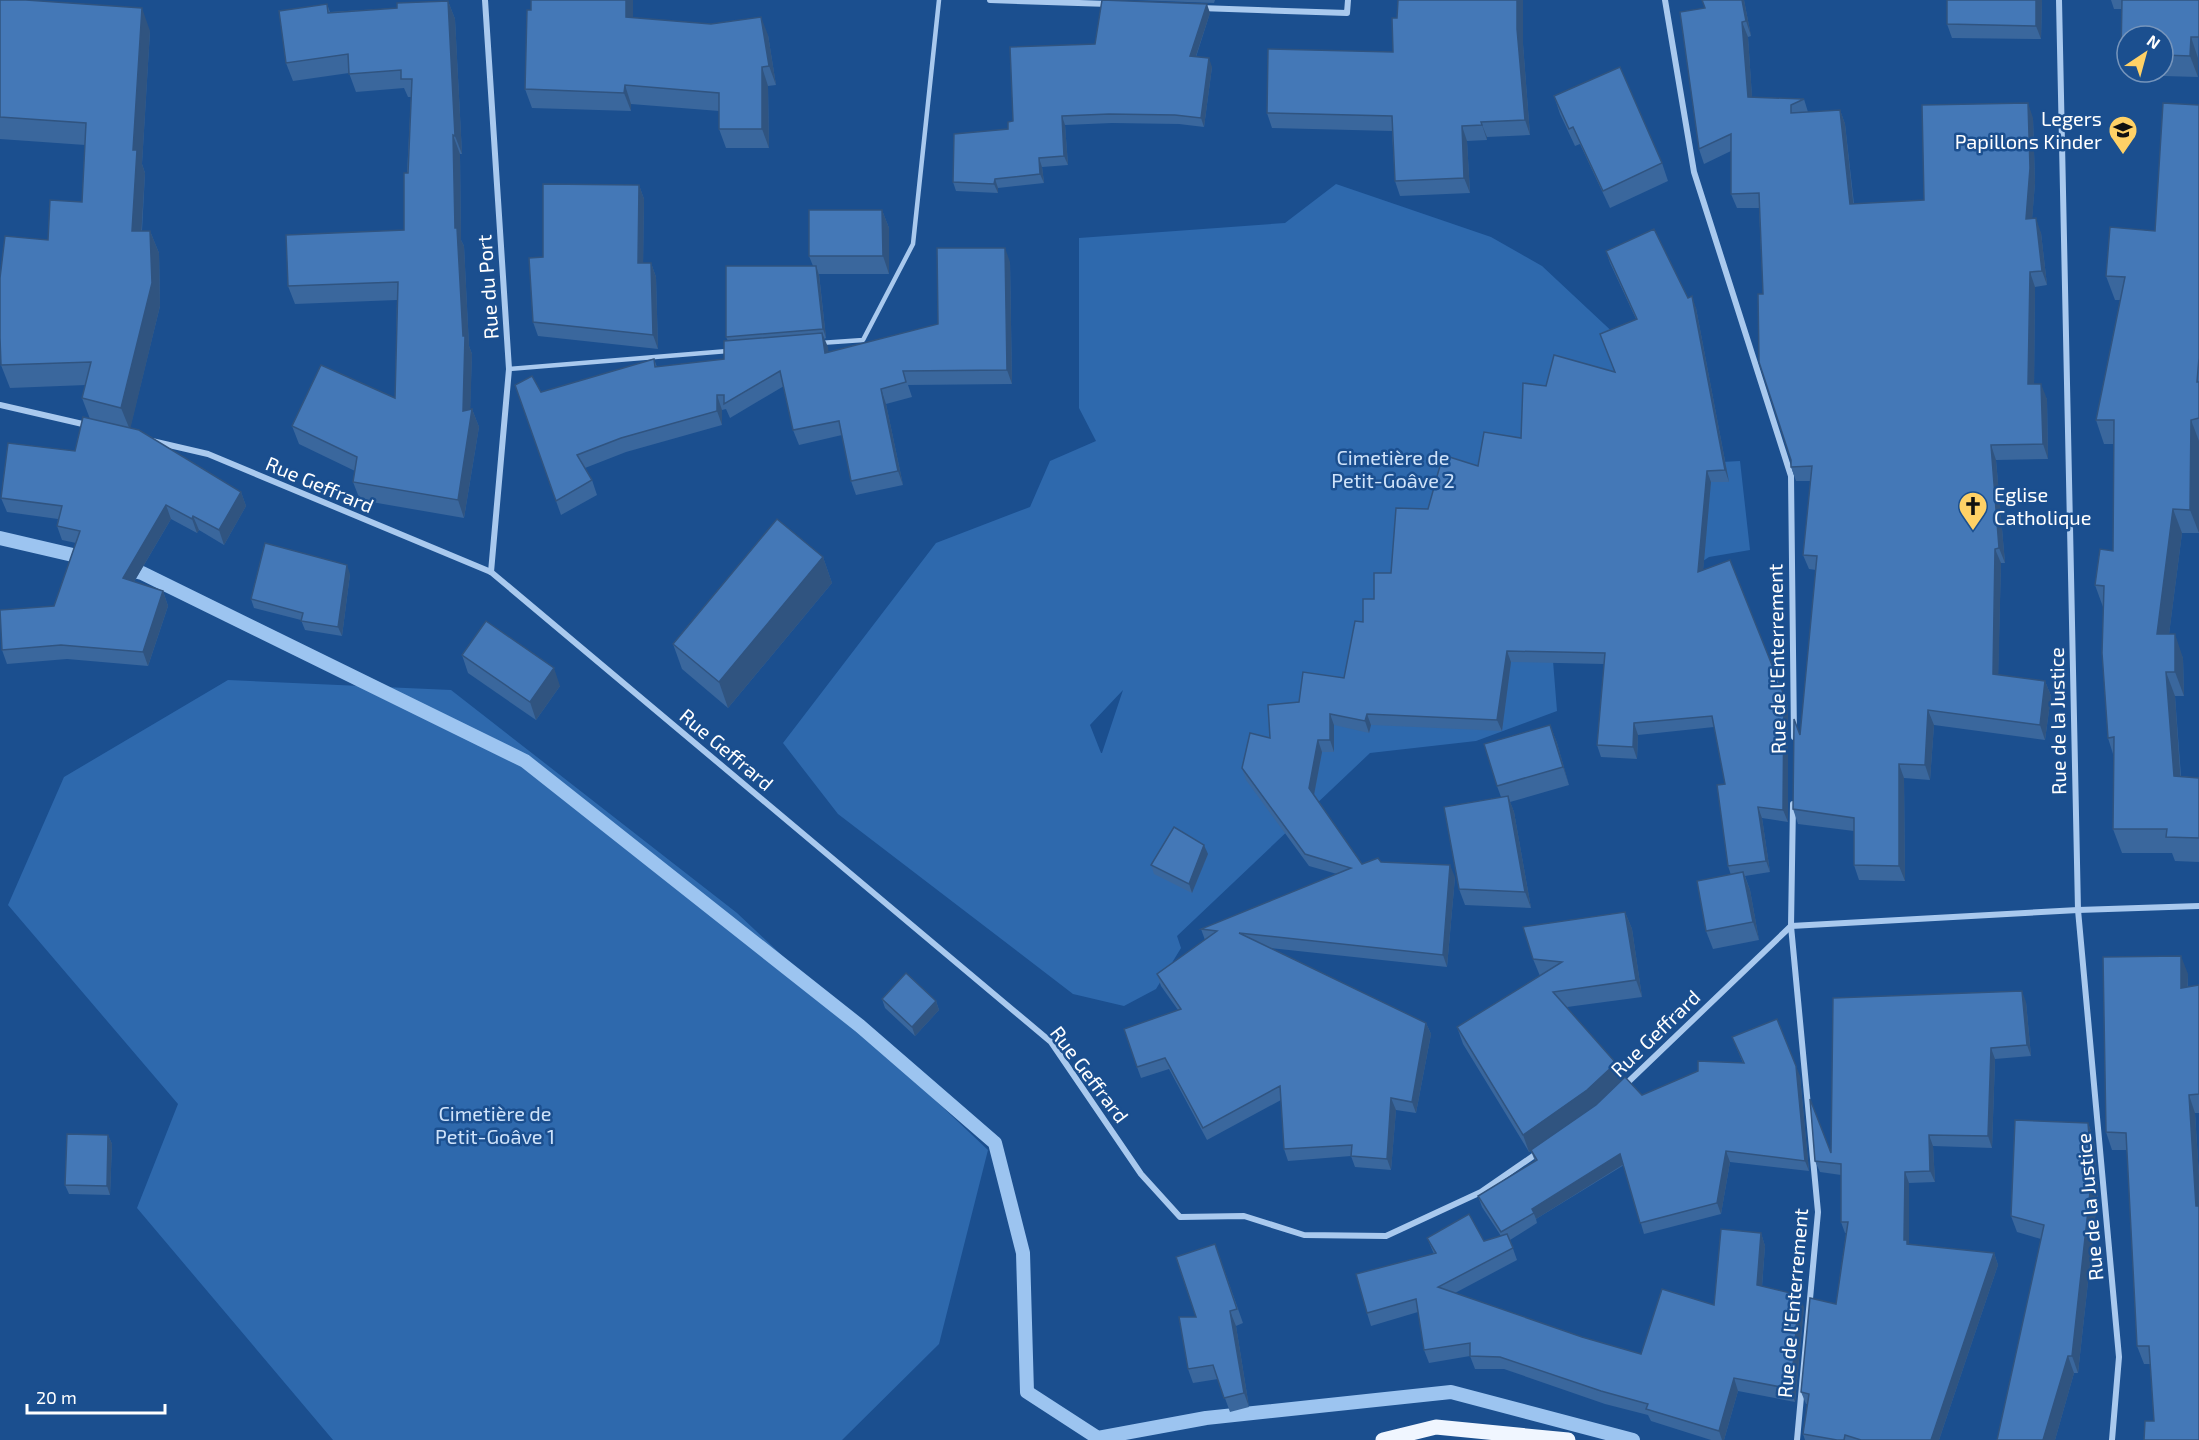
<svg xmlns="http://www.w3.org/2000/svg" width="2199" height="1440" viewBox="0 0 2199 1440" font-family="'Exo 2',sans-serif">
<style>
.green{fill:#2e69ad;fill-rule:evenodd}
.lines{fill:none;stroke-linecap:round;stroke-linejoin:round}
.stream{stroke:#9cc4f0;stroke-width:14}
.lane{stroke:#a9c9ee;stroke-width:4.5}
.street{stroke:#a9c9ee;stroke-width:6}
.primary{stroke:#f0f6ff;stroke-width:15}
.wall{fill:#3a679d}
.shaded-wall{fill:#305480}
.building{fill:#4478b7;stroke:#305480;stroke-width:1.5}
.labels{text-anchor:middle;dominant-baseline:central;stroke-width:5;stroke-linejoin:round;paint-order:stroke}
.poi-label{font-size:20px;fill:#fff;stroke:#1b4f8f;text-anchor:end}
.street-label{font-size:20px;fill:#fff;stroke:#1b4f8f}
.park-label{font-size:20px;fill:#cfe3fa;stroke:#1b4f8f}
</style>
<rect width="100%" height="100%" fill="#1b4f8f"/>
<g class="green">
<path d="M1336,184L1491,237L1542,266L1635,353L1666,465L1740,461L1750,550L1709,557L1553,661L1557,711L1476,741L1370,753L1177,936L1181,948L1156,989L1124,1006L1073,994L838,814L783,743L936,543L1030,507L1050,461L1096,441L1079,408V238L1285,223ZM1123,690L1102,753H1101L1090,725Z"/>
<polygon points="228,680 451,690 737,913 988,1150 939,1344 842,1440 333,1440 137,1208 178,1104 8,905 64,777"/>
</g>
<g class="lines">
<g class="stream">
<polyline points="0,538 90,559"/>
<polyline points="123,568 142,573 525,761 860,1026 995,1143 1023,1253 1027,1392 1098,1438 1206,1418 1451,1392 1633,1440"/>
</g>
<g class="lane">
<polyline points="820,343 863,340 913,244 939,0"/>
<polyline points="509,369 728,351"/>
</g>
<g class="street">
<polyline points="485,0 509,369 491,572"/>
<polyline points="990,0 1109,4"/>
<polyline points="1665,0 1694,172 1791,476 1794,737"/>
<polyline points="2059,0 2078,910 2119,1357 2112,1440"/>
<polyline points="1200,8 1347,13 1348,0"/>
<polyline points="0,405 87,425"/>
<polyline points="152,441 208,454 491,572 1051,1042 1141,1174 1180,1217 1244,1216 1304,1235 1386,1236 1481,1192 1539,1152"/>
<polyline points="1793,804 1791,926 1818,1212 1797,1440"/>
<polyline points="1625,1085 1791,926 2078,910 2199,906"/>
</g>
<polyline class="primary" points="1383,1440 1436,1427 1568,1440"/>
</g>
<g class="wall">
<polygon points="0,0 28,1 150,31 142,164 145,173 142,231 150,231 159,253 160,306 130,428 241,492 246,506 224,545 199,530 197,533 171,519 134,582 163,591 168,606 148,666 67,659 7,664 2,650 54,606 76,543 62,540 57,526 58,519 7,512 1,498 75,451 90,419 82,398 86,385 10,388 1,365 48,240 82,202 85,145 0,139"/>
<polygon points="531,0 633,0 633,18 768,35 776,85 768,86 769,148 726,148 719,129 719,111 631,104 631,111 532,108 525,89 531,10"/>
<polygon points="1134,0 1215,0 1214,3"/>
<polygon points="1398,0 1523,0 1523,44 1530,135 1487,137 1487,140 1467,141 1470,193 1400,196 1395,181 1392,131 1272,128 1267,113 1393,52 1397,18"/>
<polygon points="1744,0 1751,36 1748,37 1752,97 1804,99 1808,112 1840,110 1845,124 1854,204 1924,200 2033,118 2035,183 2032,219 2041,233 2047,285 2035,287 2034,384 2047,399 2048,459 1996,460 2005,563 2001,563 1998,675 2045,681 2051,696 2045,740 1934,725 1930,780 1904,778 1905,881 1859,880 1854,865 1854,831 1798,824 1793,809 1816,570 1809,569 1803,555 1811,481 1796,481 1791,467 1791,460 1763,294 1759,208 1737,208 1731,194 1731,151 1704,164 1699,149 1705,8"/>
<polygon points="2042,0 2041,39 1952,38 1947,24"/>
<polygon points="2111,0 2199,0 2198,77 2129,75 2128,72 2163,72 2163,36 2127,36 2127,70 2121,54 2122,9 2114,9"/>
<polygon points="448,1 455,19 462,154 460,154 461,240 464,246 469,346 472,354 470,409 472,409 479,427 464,518 360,500 353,482 355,471 299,444 292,426 395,398 397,300 295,304 288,286 404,230 411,97 408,97 404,88 356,92 349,73 293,81 286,63 327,4 330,12 397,8"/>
<polygon points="1210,13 1196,57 1212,67 1204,127 1179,124 1112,123 1065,125 1068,165 1042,167 1044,183 998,188 998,193 956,191 953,182 1008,129 1013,121 1095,44"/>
<polygon points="1554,96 1662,163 1668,181 1610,208 1580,144 1575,146 1560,114"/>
<polygon points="2199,105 2199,533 2182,533 2169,634 2183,658 2184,696 2175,696 2181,776 2199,778 2199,862 2175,861 2172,853 2122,853 2113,829 2113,754 2108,738 2103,607 2095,585 2113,551 2114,444 2104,444 2096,420 2120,300 2115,300 2106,276 2155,231"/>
<polygon points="639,185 644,199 643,263 651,263 656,277 658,349 538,336 533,322 543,257"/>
<polygon points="882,210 889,228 889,274 819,274 826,338 824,339 828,352 938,324 1010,262 1012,384 908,385 912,397 886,404 903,485 856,495 851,481 842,435 799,445 793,430 784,386 730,418 726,409 722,410 722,425 626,452 585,468 592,480 597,495 561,515 515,385 541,392 654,359 657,367 724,359 728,341 726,337 813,266 809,256"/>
<polygon points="1606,251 1688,298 1696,308 1729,482 1711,482 1703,570 1784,695 1788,707 1788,822 1762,818 1770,872 1745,876 1750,890 1759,940 1713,949 1706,931 1731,875 1728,866 1725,784 1714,727 1638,735 1637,759 1601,757 1597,745 1604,664 1511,662 1502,731 1371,725 1369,733 1334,725 1334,752 1322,752 1314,795 1362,864 1381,862 1455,877 1447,967 1269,948 1426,1023 1431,1034 1416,1113 1396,1110 1391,1170 1355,1167 1351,1156 1288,1161 1284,1149 1281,1100 1207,1140 1169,1069 1141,1078 1137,1067 1178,1010 1161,986 1157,974 1205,940 1201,929 1337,874 1309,866 1246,780 1242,768 1270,738 1299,702 1344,678 1363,622 1374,599 1428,509 1478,466 1521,438 1546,386 1615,372 1636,319 1610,263"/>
<polygon points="823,557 832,583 728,708 682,669 673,644"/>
<polygon points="350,574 342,636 305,630 301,620 254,608 251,599"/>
<polygon points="462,655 560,686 536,720 468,673"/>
<polygon points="1550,725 1557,743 1569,785 1510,802 1514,812 1531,908 1465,905 1459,889 1501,797 1497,786"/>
<polygon points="1208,854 1192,893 1154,874 1151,865"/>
<polygon points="1625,912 1632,929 1642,997 1567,1007 1622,1080 1642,1095 1743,1063 1732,1037 1800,1076 1809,1171 1730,1162 1721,1214 1644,1234 1624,1165 1536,1219 1537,1223 1510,1240 1517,1260 1455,1293 1582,1337 1641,1354 1714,1305 1761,1233 1765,1246 1762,1287 1804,1307 1795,1402 1738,1391 1724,1440 1711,1440 1651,1421 1648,1415 1605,1404 1504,1369 1475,1369 1470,1356 1429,1363 1424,1350 1418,1312 1371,1326 1367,1313 1434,1254 1427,1238 1484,1241 1501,1236 1482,1207 1478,1196 1535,1161 1531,1151 1529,1152 1463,1044 1457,1027 1540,976 1533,959"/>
<polygon points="2188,974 2188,987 2199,985 2199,1113 2195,1113 2199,1176 2199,1440 2154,1421 2150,1364 2144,1364 2137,1346 2127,1150 2112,1150 2106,1132"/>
<polygon points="882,999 936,1001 939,1010 915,1036 885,1008"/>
<polygon points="2026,1002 2031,1056 1995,1059 1992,1148 1933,1146 1935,1182 1909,1183 1909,1244 1994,1253 1998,1265 1939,1440 1805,1440 1803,1434 1808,1404 1806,1404 1801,1392 1836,1304 1846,1233 1845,1233 1841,1222 1841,1175 1820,1172 1815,1161 1831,1153"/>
<polygon points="2088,1123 2094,1140 2098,1191 2078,1373 2074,1373 2055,1440 2041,1239 2017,1232 2011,1216"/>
<polygon points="108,1135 112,1144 110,1195 69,1194 65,1185"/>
<polygon points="1215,1244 1243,1323 1236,1326 1249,1407 1230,1412 1218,1379 1193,1383 1188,1369 1196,1317"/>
</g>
<g class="shaded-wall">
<polygon points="626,0 633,0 633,36 626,17"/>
<polygon points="1517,0 1523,0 1523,44 1530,135 1525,120 1517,29"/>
<polygon points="1742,0 1744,0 1751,36 1746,21"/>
<polygon points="2036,0 2042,0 2041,39 2036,26"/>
<polygon points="448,1 455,19 462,154 455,136"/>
<polygon points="1207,4 1210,13 1193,65 1190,56"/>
<polygon points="142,8 150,31 142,164 145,173 140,254 132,231 133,150"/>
<polygon points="761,17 768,35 776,85 769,66"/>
<polygon points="1742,22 1748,37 1753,112 1748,97"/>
<polygon points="2191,37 2198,58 2198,77 2190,56"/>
<polygon points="1209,58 1212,67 1204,127 1201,118"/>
<polygon points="762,67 768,86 769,148 762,129"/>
<polygon points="625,85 631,104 631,111 624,93"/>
<polygon points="2028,103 2033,118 2035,183 2031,234 2026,219"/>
<polygon points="1840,110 1845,124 1855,219 1850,204"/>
<polygon points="1062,116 1065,125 1068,165 1064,156"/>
<polygon points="1481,122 1487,137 1487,140"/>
<polygon points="1462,126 1467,141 1470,193 1464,178"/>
<polygon points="453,135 460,154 461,240 464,246 469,346 472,354 470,421 472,409 479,427 464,518 458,500 463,411 455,228"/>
<polygon points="1039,158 1042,167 1044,183 1040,174"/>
<polygon points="995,179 998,188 998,193 994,184"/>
<polygon points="639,185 644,199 643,277 638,263"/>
<polygon points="882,210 889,228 889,274 883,256"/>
<polygon points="2036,218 2041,233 2047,285 2042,271"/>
<polygon points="150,231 159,253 160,306 130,430 121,408"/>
<polygon points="1005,248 1010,262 1012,384 1007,370"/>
<polygon points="651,263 656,277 658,349 653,335"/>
<polygon points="816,266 819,275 826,338 823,329"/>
<polygon points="2030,272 2035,287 2034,399 2028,384"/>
<polygon points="1692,296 1696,308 1729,482 1725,470"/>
<polygon points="822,333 828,347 830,367 825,353"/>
<polygon points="2041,384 2047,399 2048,459 2043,444"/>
<polygon points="881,389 886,404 903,485 898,471"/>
<polygon points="717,395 722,410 722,425 717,411"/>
<polygon points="2191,420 2199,441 2199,533 2190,510"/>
<polygon points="1991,445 1996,460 2005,563 1999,548"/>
<polygon points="1707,471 1711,482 1702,584 1698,572"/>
<polygon points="241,492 246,506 224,545 219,530"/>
<polygon points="166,505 171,519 128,592 123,578"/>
<polygon points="2173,509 2182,533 2166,658 2157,634"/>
<polygon points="193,516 199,530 197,533 192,519"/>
<polygon points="1995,549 2001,563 1998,689 1993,674"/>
<polygon points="823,557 832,583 728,708 719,682"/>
<polygon points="347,565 350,574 342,636 338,627"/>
<polygon points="163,591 168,606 148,666 143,652"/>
<polygon points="2175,634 2183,658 2184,696 2175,672"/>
<polygon points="1507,651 1511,662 1502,731 1497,720"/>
<polygon points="554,668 560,686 536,720 530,702"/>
<polygon points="2166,672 2175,696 2182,800 2174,776"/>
<polygon points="2045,681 2051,696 2045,740 2040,725"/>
<polygon points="1784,695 1788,707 1788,822 1783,810"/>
<polygon points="1928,710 1934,725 1930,780 1925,765"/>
<polygon points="1330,714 1334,725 1334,752 1330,740"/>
<polygon points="1367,714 1371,725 1369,733 1365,721"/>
<polygon points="1634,723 1638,735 1637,759 1633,747"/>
<polygon points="1550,725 1557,743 1569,785 1563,767"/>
<polygon points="1318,740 1322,752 1313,800 1309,788"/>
<polygon points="1899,764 1904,778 1905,881 1899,866"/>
<polygon points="1508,796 1514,812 1531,908 1525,892"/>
<polygon points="1758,807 1762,818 1770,872 1766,861"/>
<polygon points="1204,845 1208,854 1192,893 1189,884"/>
<polygon points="1450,865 1455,877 1447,967 1443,955"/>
<polygon points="1743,872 1750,890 1759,940 1753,922"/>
<polygon points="1625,912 1632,929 1642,997 1636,980"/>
<polygon points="2181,956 2188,974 2187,1006 2181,988"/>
<polygon points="2022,991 2026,1002 2031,1056 2027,1045"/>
<polygon points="936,1001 939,1010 915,1036 912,1027"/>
<polygon points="1426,1023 1431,1034 1416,1113 1412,1102"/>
<polygon points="1991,1048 1995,1059 1992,1148 1988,1136"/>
<polygon points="1616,1063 1622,1080 1594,1107 1529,1152 1523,1135"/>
<polygon points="1796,1066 1800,1076 1809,1171 1805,1161"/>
<polygon points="2189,1095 2195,1113 2199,1176 2199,1216 2196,1206"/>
<polygon points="1391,1098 1396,1110 1391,1170 1387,1159"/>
<polygon points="2088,1123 2094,1140 2098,1191 2078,1373 2072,1356"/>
<polygon points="108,1135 112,1144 110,1195 107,1186"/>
<polygon points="1929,1135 1933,1146 1935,1182 1930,1171"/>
<polygon points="1726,1151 1730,1162 1721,1214 1717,1203"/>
<polygon points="1620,1154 1624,1164 1536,1219 1532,1209"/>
<polygon points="1905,1172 1909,1183 1909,1245 1904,1240"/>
<polygon points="1761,1233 1765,1246 1761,1298 1757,1285"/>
<polygon points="1994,1253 1998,1265 1939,1440 1931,1440"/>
<polygon points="1799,1295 1804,1307 1795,1402 1791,1389"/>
<polygon points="1230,1311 1236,1326 1249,1407 1244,1393"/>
<polygon points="2068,1356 2074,1373 2055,1440 2043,1440"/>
<polygon points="1734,1378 1738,1391 1724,1440 1722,1440 1719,1431"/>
</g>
<g class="building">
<polygon points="0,0 26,0 142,8 133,150 137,150 132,231 150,231 152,283 121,408 82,398 91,362 1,365 0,338 0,278 5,236 48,240 50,200 82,202 86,123 0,117"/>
<polygon points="531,0 626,0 626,17 711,24 761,17 769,66 762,67 762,129 719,129 719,93 625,85 624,93 525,89 527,10 531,10"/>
<polygon points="1102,0 1207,4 1190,56 1209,58 1201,118 1175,115 1109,114 1062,116 1064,156 1039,158 1040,174 995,179 994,184 953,182 954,134 1008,129 1008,122 1013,121 1010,47 1095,44"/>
<polygon points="1398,0 1517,0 1517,29 1525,120 1481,122 1482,125 1462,126 1464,178 1395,181 1392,116 1267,113 1268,49 1393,52 1392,18 1397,18"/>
<polygon points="1702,0 1742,0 1746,21 1742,22 1748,97 1804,99 1791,105 1791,113 1840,110 1850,204 1924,200 1922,105 2028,103 2030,168 2026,219 2036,218 2042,271 2030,272 2028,384 2041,384 2043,444 1991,445 1999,548 1995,549 1993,674 2045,681 2040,725 1928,710 1925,765 1899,764 1899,866 1854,865 1854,818 1793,809 1794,719 1800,735 1817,556 1803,555 1812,466 1791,467 1791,460 1759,362 1758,294 1763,294 1759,193 1731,194 1731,134 1699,149 1680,12 1705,8"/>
<polygon points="1947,0 2036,0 2036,26 1947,24"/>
<polygon points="2122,0 2199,0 2199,37 2191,37 2190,56 2163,55 2163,36 2127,36 2127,54 2121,54"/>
<polygon points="448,1 455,136 453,135 455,228 457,228 463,336 465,336 463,411 472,409 458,500 353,482 357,457 292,426 321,365 395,398 398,282 288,286 286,235 404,230 404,173 408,173 412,79 401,79 401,70 349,74 348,54 286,63 279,11 327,4 328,13 397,8 397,3"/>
<polygon points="1620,67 1662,163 1603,191 1573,127 1569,129 1554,96"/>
<polygon points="2163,103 2199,105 2199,358 2197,382 2199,382 2199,418 2191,420 2190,510 2173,509 2157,634 2175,634 2175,672 2166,672 2174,776 2199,778 2199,838 2166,837 2167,829 2113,829 2114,737 2108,738 2102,653 2104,586 2095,585 2100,549 2113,551 2114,420 2096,420 2125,277 2106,276 2110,227 2155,231"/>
<polygon points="543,184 639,185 638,263 651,263 653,335 533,322 529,258 543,257"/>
<polygon points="809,210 882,210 883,256 809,256"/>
<polygon points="1654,229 1688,298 1692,296 1725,470 1707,471 1698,572 1730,560 1784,695 1783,810 1758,807 1766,861 1728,866 1717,785 1725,784 1712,716 1634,723 1633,747 1597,745 1605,653 1507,651 1497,720 1367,714 1365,721 1330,714 1330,740 1318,740 1309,788 1362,864 1378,858 1381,862 1450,865 1443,955 1239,933 1426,1023 1412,1102 1391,1098 1387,1159 1351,1156 1352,1145 1284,1149 1280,1086 1203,1128 1165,1058 1137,1067 1124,1029 1181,1009 1157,974 1217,931 1201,929 1351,868 1305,854 1242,768 1250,733 1270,738 1268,705 1299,702 1303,672 1344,678 1355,621 1363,622 1363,599 1374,599 1374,573 1391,573 1396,508 1428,509 1443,455 1478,466 1484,432 1521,438 1523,383 1546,386 1554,355 1615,372 1600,334 1637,319 1606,251"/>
<polygon points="937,248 1005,248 1007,370 903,371 906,382 881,389 898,471 851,481 839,421 793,430 780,371 724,404 724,395 717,395 717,411 621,438 577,455 592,480 556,501 515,385 532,376 541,392 654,359 655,367 724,359 724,341 822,333 825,353 938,324"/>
<polygon points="726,266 816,266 823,329 726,337"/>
<polygon points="83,417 139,430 241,492 219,530 193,516 192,519 166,505 123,578 163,591 143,652 61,645 2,650 0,610 54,606 80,531 57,526 62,506 1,498 8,443 75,451"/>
<polygon points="777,519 823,557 719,682 673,644"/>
<polygon points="265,543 347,565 338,627 301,621 303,613 251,599"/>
<polygon points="486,621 554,668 530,702 462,655"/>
<polygon points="1550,725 1563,767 1497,786 1484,744"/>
<polygon points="1508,796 1525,892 1459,889 1444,807"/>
<polygon points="1174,827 1204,845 1189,884 1151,865"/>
<polygon points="1743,872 1753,922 1706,931 1697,881"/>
<polygon points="1625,912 1636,980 1553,992 1616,1063 1587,1090 1523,1135 1457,1027 1562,962 1533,959 1523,927"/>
<polygon points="2181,956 2181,988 2199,985 2199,1094 2189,1095 2196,1206 2199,1206 2199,1440 2144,1440 2145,1421 2154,1421 2149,1346 2137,1346 2126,1133 2106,1132 2103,957"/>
<polygon points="906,973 936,1001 912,1027 882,999"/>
<polygon points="2022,991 2027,1045 1991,1048 1988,1136 1929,1135 1930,1171 1905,1172 1904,1240 1907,1240 1907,1244 1994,1253 1931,1440 1861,1440 1845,1435 1844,1440 1837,1440 1803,1434 1809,1394 1801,1392 1810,1298 1836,1304 1848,1222 1841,1222 1841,1164 1815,1161 1810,1099 1831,1153 1833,998"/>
<polygon points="1777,1019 1796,1066 1805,1161 1726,1151 1717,1203 1640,1223 1620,1154 1532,1209 1534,1213 1501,1232 1478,1196 1537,1160 1531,1150 1596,1105 1625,1077 1642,1095 1698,1071 1698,1061 1744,1063 1732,1037"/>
<polygon points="2015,1120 2088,1123 2092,1174 2072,1356 2068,1356 2043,1440 1997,1440 2044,1225 2011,1216"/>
<polygon points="67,1134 108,1135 107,1186 65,1185"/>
<polygon points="1469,1214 1484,1241 1507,1234 1513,1248 1438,1287 1582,1337 1641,1354 1662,1289 1714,1305 1721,1229 1761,1233 1757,1285 1799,1295 1791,1389 1734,1378 1719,1431 1646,1409 1648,1404 1601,1391 1500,1357 1470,1356 1470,1343 1424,1350 1416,1299 1367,1313 1356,1274 1436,1253 1427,1238"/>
<polygon points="1215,1244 1237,1309 1230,1311 1244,1393 1224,1398 1213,1365 1188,1369 1179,1317 1196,1317 1176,1257"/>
</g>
<defs>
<g id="school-pin" transform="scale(1.5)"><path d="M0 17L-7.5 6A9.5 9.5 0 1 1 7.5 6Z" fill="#ffd166" stroke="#1b4f8f"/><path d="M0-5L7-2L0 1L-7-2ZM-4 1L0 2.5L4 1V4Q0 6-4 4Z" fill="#111"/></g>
<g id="church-pin" transform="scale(1.5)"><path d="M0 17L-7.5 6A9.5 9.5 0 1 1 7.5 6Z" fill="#ffd166" stroke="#1b4f8f"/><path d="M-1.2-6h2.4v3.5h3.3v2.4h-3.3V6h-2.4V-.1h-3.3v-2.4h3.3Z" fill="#111"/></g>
</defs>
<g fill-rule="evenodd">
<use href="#school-pin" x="2123" y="130"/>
<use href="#church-pin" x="1973" y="506"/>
</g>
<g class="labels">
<g class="poi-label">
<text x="2102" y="118">Legers<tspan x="2102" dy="23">Papillons Kinder</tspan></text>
<text x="1994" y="494" text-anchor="start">Eglise<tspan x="1994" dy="23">Catholique</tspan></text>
</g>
<g class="street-label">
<text transform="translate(487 287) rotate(-94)">Rue du Port</text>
<text transform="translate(320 484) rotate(23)">Rue Geffrard</text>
<text transform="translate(1776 659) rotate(-91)">Rue de l'Enterrement</text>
<text transform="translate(2057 721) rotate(-91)">Rue de la Justice</text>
<text transform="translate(727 749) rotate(40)">Rue Geffrard</text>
<text transform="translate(1655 1033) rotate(-44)">Rue Geffrard</text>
<text transform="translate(1090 1074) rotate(53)">Rue Geffrard</text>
<text transform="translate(2089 1207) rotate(-95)">Rue de la Justice</text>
<text transform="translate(1792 1303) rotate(-85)">Rue de l'Enterrement</text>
</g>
<g class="park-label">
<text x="1393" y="457">Cimetière de<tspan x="1393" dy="23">Petit-Goâve 2</tspan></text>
<text x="495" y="1113">Cimetière de<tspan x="495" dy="23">Petit-Goâve 1</tspan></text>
</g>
</g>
<g transform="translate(2145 54) rotate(36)"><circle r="28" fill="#1b4f8f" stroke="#7695bc" stroke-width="1.5"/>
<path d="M0-4.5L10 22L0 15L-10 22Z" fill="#ffd166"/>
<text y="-9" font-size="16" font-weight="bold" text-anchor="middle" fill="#ffffff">N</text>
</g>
<path d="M27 1404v9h138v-9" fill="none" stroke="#ffffff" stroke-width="3"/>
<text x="36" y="1404" font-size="18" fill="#ffffff" stroke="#1b4f8f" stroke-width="4.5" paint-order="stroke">20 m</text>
</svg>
